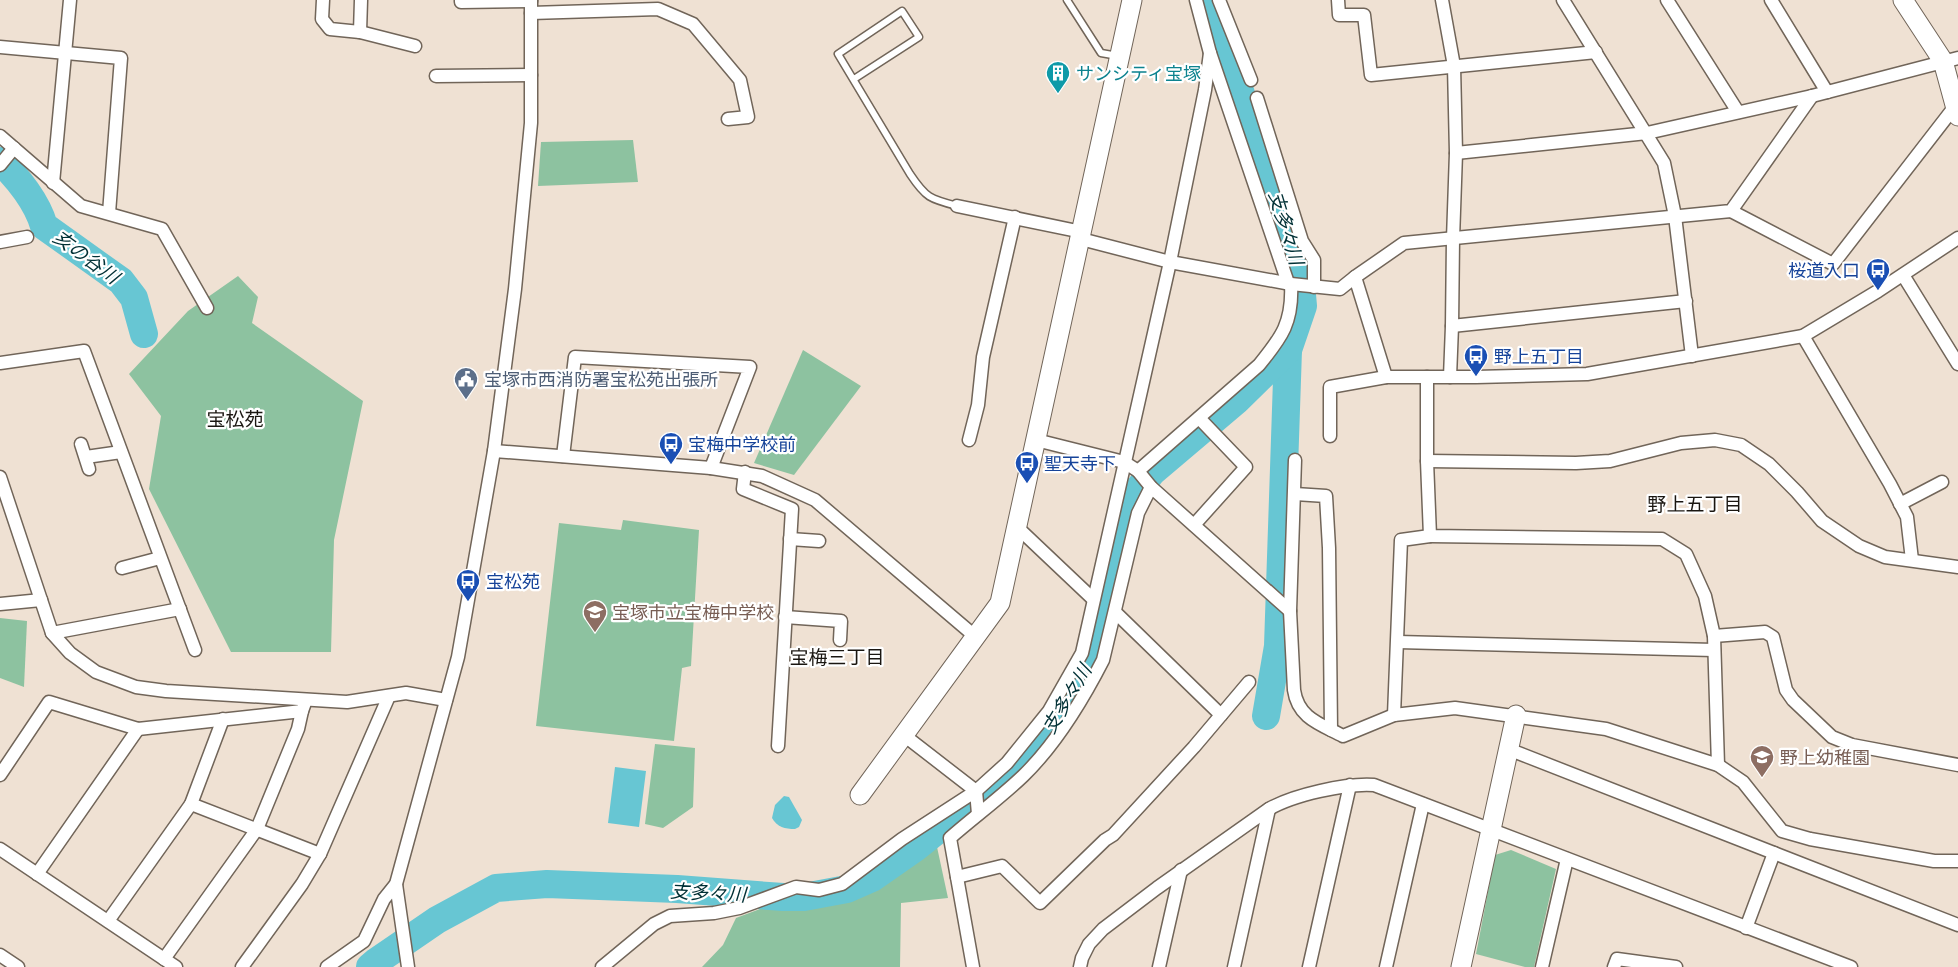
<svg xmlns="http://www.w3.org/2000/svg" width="1958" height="967" viewBox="0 0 1958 967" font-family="Poppins,'Noto Sans JP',sans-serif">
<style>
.green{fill:#8dc2a0}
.water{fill:#67c6d3}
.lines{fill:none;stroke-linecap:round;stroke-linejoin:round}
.river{stroke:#67c6d3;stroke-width:28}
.lane-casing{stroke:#716559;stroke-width:9}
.street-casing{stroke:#716559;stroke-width:15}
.secondary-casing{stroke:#716559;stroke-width:21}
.lane{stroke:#fff;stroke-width:6}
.street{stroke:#fff;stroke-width:12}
.secondary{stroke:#fff;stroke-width:19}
.labels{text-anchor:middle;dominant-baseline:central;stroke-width:4.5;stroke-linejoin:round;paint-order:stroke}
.culture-label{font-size:18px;fill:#0d838f;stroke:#fff;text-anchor:start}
.transit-label{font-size:18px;fill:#164399;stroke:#fff;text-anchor:start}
.service-label{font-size:18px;fill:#4e5e75;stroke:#fff;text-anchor:start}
.education-label{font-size:18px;fill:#785e54;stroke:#fff;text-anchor:start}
.water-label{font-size:19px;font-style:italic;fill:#003035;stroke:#fff}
.neighbourhood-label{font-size:19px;fill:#1a1611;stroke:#fff}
</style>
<rect width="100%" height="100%" fill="#efe1d3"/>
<g class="green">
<polygon points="633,140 638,182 538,186 541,142"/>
<polygon points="238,276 258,297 252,323 363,401 334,540 331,652 231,652 149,489 161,416 129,374 188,311"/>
<polygon points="803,350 861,386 794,475 754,463"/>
<polygon points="623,520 699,530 691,666 682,668 674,741 536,726 559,523 621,530"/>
<polygon points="0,618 27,621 24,687 0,678"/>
<polygon points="655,744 695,748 693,807 663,828 645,824"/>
<polygon points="937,847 948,898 901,903 900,967 702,967 723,945 736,918 776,903 797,905 855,898"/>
<polygon points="1511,850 1556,869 1534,967 1525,967 1476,954 1495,855"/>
</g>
<g class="water">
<polygon points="615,767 646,771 639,827 608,823"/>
<path d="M784,796L789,797L802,820L799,827L795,829C785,829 777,827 772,818L775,805Z"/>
</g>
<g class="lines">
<g class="river">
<path d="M0,161C18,178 37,202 44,226L121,281L134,298L144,334"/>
<polyline points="1266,716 1278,646 1288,350"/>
<polyline points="370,967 377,961 437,920 496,888 547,884 677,889 783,897 804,897 847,889 872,878 915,848 955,816 1011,775 1047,734 1075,692 1090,665 1133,496 1152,472 1237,400 1288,350 1303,306 1299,261 1215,19 1210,0"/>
</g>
<g class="lane-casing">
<g id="lane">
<polyline points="1067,0 1101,53 1118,56"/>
<path d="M854,79L919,37L902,11L838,54L910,174C926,198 930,199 957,206"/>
</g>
</g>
<g class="street-casing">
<g id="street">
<polyline points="323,0 322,19 330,29 360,32 415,46"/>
<polyline points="461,0 461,2 531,1"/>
<polyline points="1196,0 1210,53 1288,283"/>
<polyline points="1219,0 1251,80"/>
<polyline points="1338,0 1339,15 1364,15 1371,75 1596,52"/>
<polyline points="1442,0 1454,66 1456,153 1453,239 1452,326 1686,301"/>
<polyline points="1563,0 1664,163 1675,216 1692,356"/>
<polyline points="1667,0 1738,112"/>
<polyline points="1771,0 1827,92"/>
<polyline points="531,13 658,9 693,24 740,80 748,117 728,119"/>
<polyline points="360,32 361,0"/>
<polyline points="0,47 121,58 109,213"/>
<polyline points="436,76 531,75"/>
<polyline points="1257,98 1302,241 1314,260 1314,287"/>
<polyline points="0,136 81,206 162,229 207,308"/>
<polyline points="1456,153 1647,133 1812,96 1958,58"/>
<polyline points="0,165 14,148"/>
<polyline points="53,183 70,0"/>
<polyline points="957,206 1082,232"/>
<polyline points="1731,211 1833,264 1956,105"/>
<polyline points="1081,239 1170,262 1291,284 1340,289 1355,277 1386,377 1476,377 1587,374 1803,336 1878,291 1958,238"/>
<polyline points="0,242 27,237"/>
<polyline points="1903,275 1958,364"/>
<polyline points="1355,277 1404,243 1731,211 1812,96"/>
<polyline points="1803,336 1890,484 1907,517 1912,560"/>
<polyline points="0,363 84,351 195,650"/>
<polyline points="1427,377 1427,461 1430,536 1662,539 1686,554 1705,596 1714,636 1718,765"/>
<polyline points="1450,377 1452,326"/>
<polyline points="1330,436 1330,387 1386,377"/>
<polyline points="969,440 978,405 983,357 1015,217"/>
<polyline points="1036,440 1124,462 1138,471 1151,487 1290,611"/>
<polyline points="81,444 89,469"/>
<polyline points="494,451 711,468 762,476 815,500 977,638"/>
<polyline points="563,456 575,357 750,367 711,468"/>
<polyline points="86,457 121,452"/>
<path d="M1295,460L1290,611L1294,690C1298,718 1320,724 1343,736L1394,715L1455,708L1606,729L1718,765L1743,782L1782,831L1810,839L1934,861H1958"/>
<polyline points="1427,461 1576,463 1610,461 1681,443 1715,440 1741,445 1769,464 1797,492 1822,521 1859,546 1885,557 1958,567"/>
<path d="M1138,471L1259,365C1282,337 1293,322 1291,284"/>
<polyline points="745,472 743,489 792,509 778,746"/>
<polyline points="0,477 52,633 70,653 96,672 136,687 166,691 347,702 406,693 446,700"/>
<polyline points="1295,494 1326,496 1329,548 1331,730"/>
<polyline points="1900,504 1942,482"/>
<polyline points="1194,525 1246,467 1199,418"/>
<polyline points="1018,528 1093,599"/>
<polyline points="790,539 819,541"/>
<polyline points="122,568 160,558"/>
<polyline points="0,604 41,600"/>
<polyline points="1115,612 1221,715"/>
<polyline points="785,617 841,621 840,640"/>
<polyline points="52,633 180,609"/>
<polyline points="1714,636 1765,632 1773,637 1786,690 1793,700 1832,737 1852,745 1958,765"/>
<polyline points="1398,642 1714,650"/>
<polyline points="1394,715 1401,540 1430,536"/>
<polyline points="905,736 976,791 978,814"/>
<polyline points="1508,749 1958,925"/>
<polyline points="0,775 49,702 138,729 302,711 306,700"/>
<polyline points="191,804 320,854"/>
<polyline points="0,849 176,967"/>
<polyline points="37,874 138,729"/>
<polyline points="957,877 1002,866 1040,903 1105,840 1113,835 1194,747 1249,682"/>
<polyline points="396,884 408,967"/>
<polyline points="108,921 191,804 223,719"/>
<polyline points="1746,928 1774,853"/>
<polyline points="0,955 18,967"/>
<polyline points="164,959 257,829 298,729 302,711"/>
<polyline points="242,967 302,884 320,854 389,696"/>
<polyline points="327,967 364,941 384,899 396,884 458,657 494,451 515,289 531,123 531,0"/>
<polyline points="602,967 654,924 670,916 714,913 739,908 796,887 819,890 842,884 902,839 976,791 1007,763 1049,711 1082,653 1170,262 1205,90 1210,53"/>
<path d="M973,967L950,838C974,817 1000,798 1023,776C1056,744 1082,701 1103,660L1138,513L1151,487"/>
<path d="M1080,967L1082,958L1089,944L1103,929L1157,888L1269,809C1293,795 1346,783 1374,785L1851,967"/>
<polyline points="1159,967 1181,870"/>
<polyline points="1234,967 1269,809"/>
<polyline points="1309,967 1350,785"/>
<polyline points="1386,967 1423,804"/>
<polyline points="1542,967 1567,859"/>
<polyline points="1614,967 1617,959 1676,967"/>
</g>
</g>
<g class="secondary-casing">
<g id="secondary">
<polyline points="1903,0 1943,61 1958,116"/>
<polyline points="860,795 1000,603 1132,0"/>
<polyline points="1461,967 1516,715"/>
</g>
</g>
<use href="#lane" class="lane"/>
<use href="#street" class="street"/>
<use href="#secondary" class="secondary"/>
</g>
<defs>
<g id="building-pin" transform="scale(1.25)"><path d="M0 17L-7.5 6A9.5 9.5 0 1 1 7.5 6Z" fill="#0f9aa8" stroke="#fff"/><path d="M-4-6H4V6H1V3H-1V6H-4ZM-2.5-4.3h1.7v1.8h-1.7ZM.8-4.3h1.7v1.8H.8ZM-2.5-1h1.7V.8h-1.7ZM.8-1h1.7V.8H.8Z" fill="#fff"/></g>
<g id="bus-pin" transform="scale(1.25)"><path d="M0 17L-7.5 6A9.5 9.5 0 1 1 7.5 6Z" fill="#1a4fb4" stroke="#fff"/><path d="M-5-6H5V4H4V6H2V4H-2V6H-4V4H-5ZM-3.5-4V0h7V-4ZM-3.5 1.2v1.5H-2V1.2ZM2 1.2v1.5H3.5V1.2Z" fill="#fff"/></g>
<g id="civic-pin" transform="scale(1.25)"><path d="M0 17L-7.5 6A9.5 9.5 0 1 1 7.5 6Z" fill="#5c6f8a" stroke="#fff"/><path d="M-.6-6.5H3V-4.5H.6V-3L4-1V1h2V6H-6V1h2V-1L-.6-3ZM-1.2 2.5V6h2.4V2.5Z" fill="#fff"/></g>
<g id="school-pin" transform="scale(1.25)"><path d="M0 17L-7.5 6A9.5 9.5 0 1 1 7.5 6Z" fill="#8d6e63" stroke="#fff"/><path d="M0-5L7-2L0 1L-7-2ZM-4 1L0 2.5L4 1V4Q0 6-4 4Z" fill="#fff"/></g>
</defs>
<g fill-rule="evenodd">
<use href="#building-pin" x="1058" y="73"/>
<use href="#bus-pin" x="1878" y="270"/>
<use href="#bus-pin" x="1476" y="356"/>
<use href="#civic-pin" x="466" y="379"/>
<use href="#bus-pin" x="671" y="444"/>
<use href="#bus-pin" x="1027" y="463"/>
<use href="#bus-pin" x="468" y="581"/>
<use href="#school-pin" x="595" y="612"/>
<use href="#school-pin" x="1762" y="757"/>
</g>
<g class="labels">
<g class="culture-label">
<text x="1076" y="73">サンシティ宝塚</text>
</g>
<g class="transit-label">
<text x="1860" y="270" text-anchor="end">桜道入口</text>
<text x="1494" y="356">野上五丁目</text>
<text x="688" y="444">宝梅中学校前</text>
<text x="1044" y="463">聖天寺下</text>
<text x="486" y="581">宝松苑</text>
</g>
<g class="service-label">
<text x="484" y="379">宝塚市西消防署宝松苑出張所</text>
</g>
<g class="education-label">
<text x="612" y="612">宝塚市立宝梅中学校</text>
<text x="1780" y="757">野上幼稚園</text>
</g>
<g class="water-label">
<text transform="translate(1286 228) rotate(73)">支多々川</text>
<text transform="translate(86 257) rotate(36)">亥の谷川</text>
<text transform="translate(1067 699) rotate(-59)">支多々川</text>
<text transform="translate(708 893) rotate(3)">支多々川</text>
</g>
<g class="neighbourhood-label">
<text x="235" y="419">宝松苑</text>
<text x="1695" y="504">野上五丁目</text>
<text x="837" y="657">宝梅三丁目</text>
</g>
</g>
</svg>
